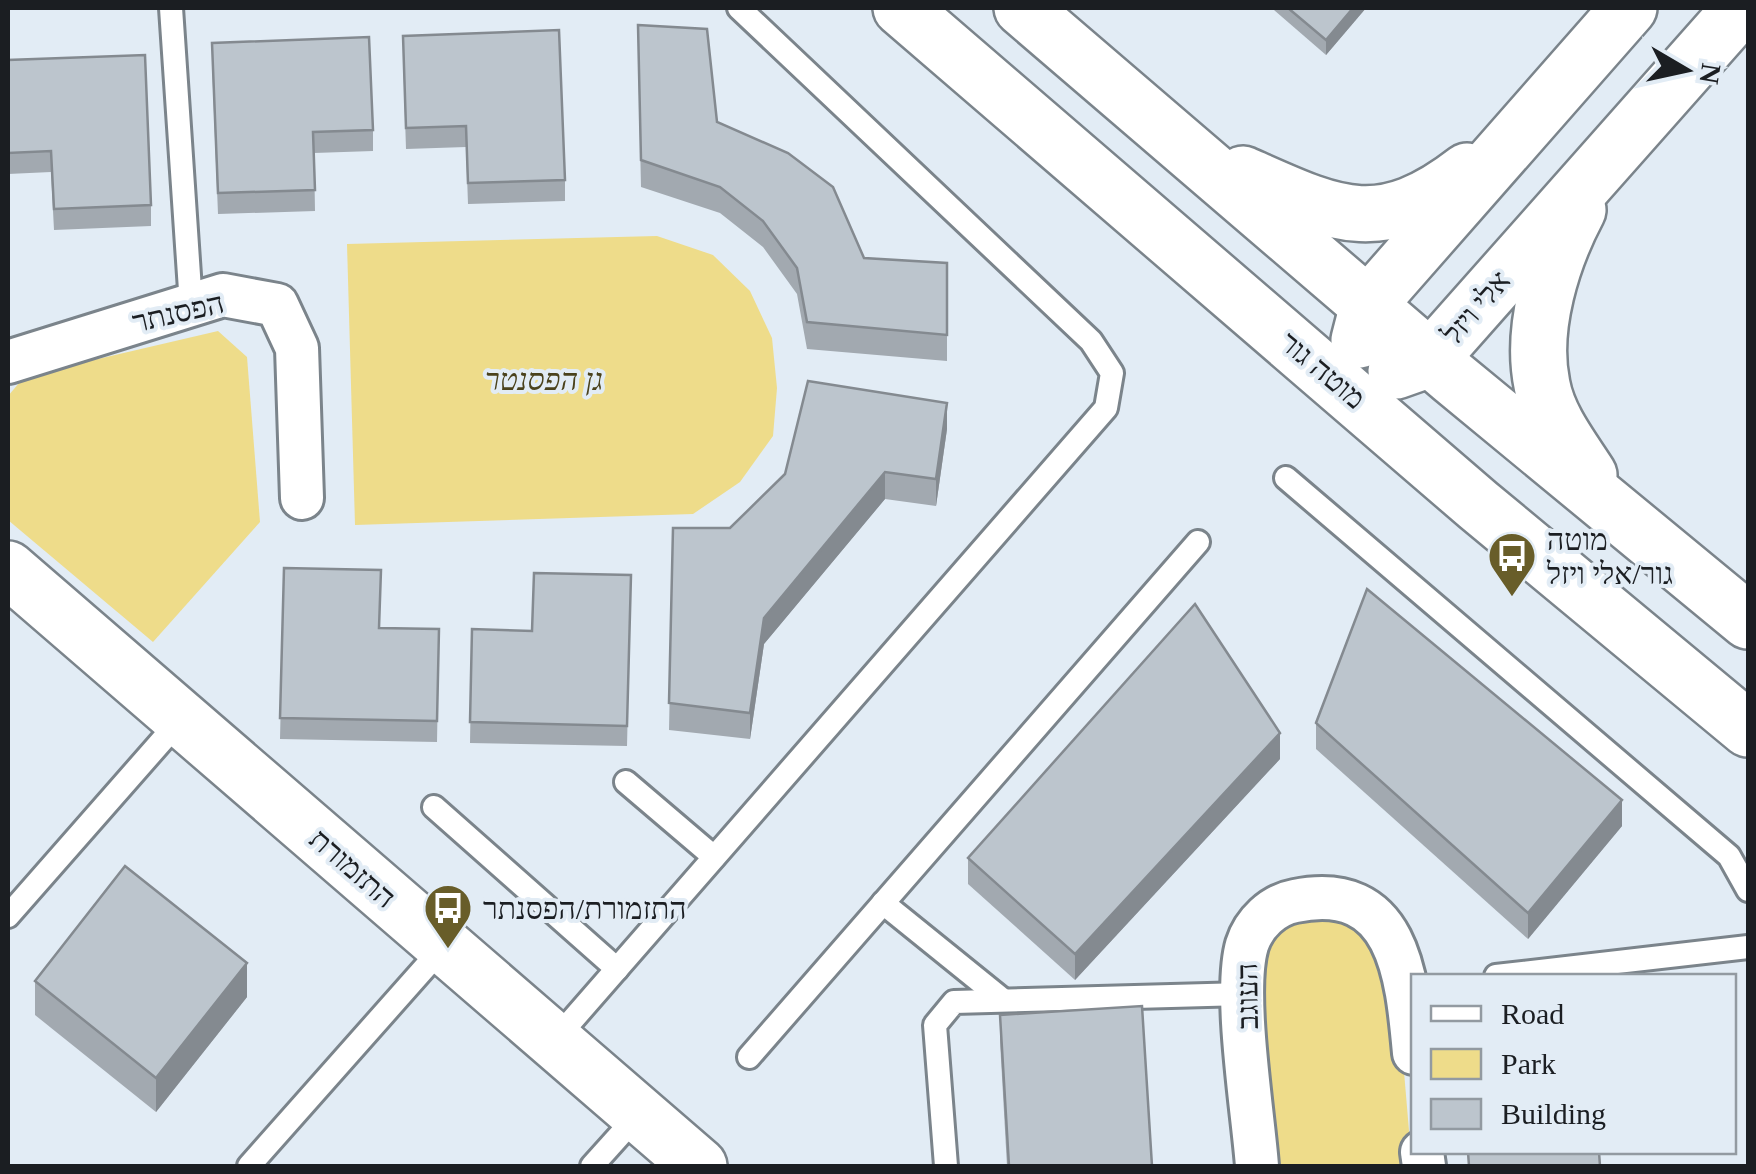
<svg xmlns="http://www.w3.org/2000/svg" width="1756" height="1174" viewBox="0 0 1756 1174" font-family="'Times New Roman','Noto Sans Hebrew',serif">
<style>
.green{fill:#eedc8a}
.lines{fill:none;stroke-linecap:round;stroke-linejoin:round}
.lane-casing{stroke:#7b848b;stroke-width:28}
.street-casing{stroke:#7b848b;stroke-width:48}
.secondary-casing{stroke:#7b848b;stroke-width:60}
.lane{stroke:#fff;stroke-width:22}
.street{stroke:#fff;stroke-width:42}
.secondary{stroke:#fff;stroke-width:55}
.wall{fill:#a2a9b0}
.shaded-wall{fill:#848a90}
.building{fill:#bcc5cd;stroke:#848a90;stroke-width:2.5}
.labels{text-anchor:middle;dominant-baseline:central;stroke-width:8;stroke-linejoin:round;paint-order:stroke}
.street-label{font-size:30px;fill:#1b1e22;stroke:#e2ecf5}
.park-label{font-size:30px;font-style:italic;fill:#4a421c;stroke:#e2ecf5}
.poi-label{font-size:30px;fill:#1b1e22;stroke:#e2ecf5;text-anchor:start}
</style>
<rect width="100%" height="100%" fill="#e2ecf5"/>
<g class="green">
<polygon points="657,236 713,255 750,291 772,338 777,388 773,436 740,482 693,514 355,525 347,244"/>
<polygon points="218,331 247,357 260,522 153,642 8,520 8,396 25,376"/>
<polygon points="1290,914 1368,926 1397,989 1412,1166 1269,1166 1254,977 1273,924"/>
</g>
<g class="lines">
<g class="lane-casing">
<g id="lane">
<polyline points="171,8 191,305"/>
<polyline points="1286,478 1729,856 1748,890"/>
<polyline points="626,782 714,857"/>
<polyline points="434,807 617,969"/>
<polyline points="883,903 1003,1000"/>
<polyline points="8,916 181,719"/>
<polyline points="1496,976 1748,947"/>
<polyline points="554,1041 1106,408 1112,373 1091,341 739,8"/>
<polyline points="749,1057 1198,542"/>
<polyline points="249,1166 444,946"/>
<polyline points="592,1166 637,1116"/>
<polyline points="946,1166 935,1025 954,1002 1244,994"/>
</g>
</g>
<g class="street-casing">
<g id="street">
<polyline points="8,362 223,295 277,305 297,348 302,498"/>
<polyline points="1422,1152 1424,1166"/>
<path d="M1257,1166C1253,1112 1233,993 1247,945C1254,923 1273,905 1295,901C1399,880 1407,976 1414,1053"/>
</g>
</g>
<g class="secondary-casing">
<g id="secondary">
<polyline points="901,8 1478,505 1748,729"/>
<polyline points="1022,8 1452,377 1748,621"/>
<path d="M1243,174C1335,215 1379,239 1467,171"/>
<path d="M1578,210C1552,259 1530,328 1542,385C1548,418 1571,447 1589,475"/>
<polyline points="1359,340 1368,305 1629,8"/>
<polyline points="1396,371 1430,359 1741,8"/>
<polyline points="8,569 699,1166"/>
</g>
</g>
<use href="#lane" class="lane"/>
<use href="#street" class="street"/>
<use href="#secondary" class="secondary"/>
</g>
<g class="wall">
<polygon points="1274,8 1366,8 1326,55 1274,10"/>
<polygon points="638,51 717,122 864,258 947,263 947,361 807,349 797,294 763,247 720,213 641,187"/>
<polygon points="403,56 565,180 565,201 468,204 466,147 406,149"/>
<polygon points="8,60 151,205 151,226 54,230 51,172 8,174"/>
<polygon points="212,64 373,130 373,151 314,153 315,211 218,214"/>
<polygon points="947,429 936,506 885,499 764,644 750,739 669,730 673,528 730,528"/>
<polygon points="284,568 380,628 439,629 437,742 280,739"/>
<polygon points="631,575 627,746 470,743 472,629 532,631"/>
<polygon points="1316,723 1622,826 1528,939 1316,749"/>
<polygon points="1280,759 1075,980 968,884 968,858"/>
<polygon points="35,981 247,997 156,1112 35,1015"/>
<polygon points="1000,1015 1152,1166 1007,1166 1000,1041"/>
</g>
<g class="shaded-wall">
<polygon points="1353,8 1366,8 1326,55 1326,40"/>
<polygon points="947,403 947,429 936,506 936,479"/>
<polygon points="885,472 885,499 764,644 750,739 750,713 764,618"/>
<polygon points="1280,733 1280,759 1075,980 1075,954"/>
<polygon points="1622,800 1622,826 1528,939 1528,913"/>
<polygon points="247,963 247,997 156,1112 156,1078"/>
</g>
<g class="building">
<polygon points="1288,8 1353,8 1326,40"/>
<polygon points="638,25 707,29 717,122 788,153 833,187 864,258 947,263 947,335 807,322 797,268 763,221 720,187 641,160"/>
<polygon points="559,30 565,180 468,183 466,126 406,128 403,36"/>
<polygon points="369,37 373,130 313,132 315,190 218,193 212,43"/>
<polygon points="145,55 151,205 54,209 51,151 8,153 8,60"/>
<polygon points="808,381 947,403 936,479 885,472 764,618 750,713 669,703 673,528 730,528 785,474"/>
<polygon points="284,568 381,570 379,628 439,629 437,721 280,718"/>
<polygon points="534,573 631,575 627,726 470,722 472,629 532,631"/>
<polygon points="1367,589 1622,800 1528,913 1316,723"/>
<polygon points="1195,604 1280,733 1075,954 968,858"/>
<polygon points="125,866 247,963 156,1078 35,981"/>
<polygon points="1142,1006 1152,1166 1009,1166 1000,1015"/>
<polygon points="1468,1152 1599,1152 1600,1166 1469,1166"/>
</g>
<defs>
<g id="bus-pin" transform="scale(2.5)"><path d="M0 17L-7.5 6A9.5 9.5 0 1 1 7.5 6Z" fill="#685d29" stroke="#e2ecf5"/><path d="M-5-6H5V4H4V6H2V4H-2V6H-4V4H-5ZM-3.5-4V0h7V-4ZM-3.5 1.2v1.5H-2V1.2ZM2 1.2v1.5H3.5V1.2Z" fill="#fff"/></g>
</defs>
<g fill-rule="evenodd">
<use href="#bus-pin" x="1512" y="556"/>
<use href="#bus-pin" x="448" y="908"/>
</g>
<g class="labels">
<g class="street-label">
<text transform="translate(1476 307) rotate(-49)">אלי ויזל</text>
<text transform="translate(178 312) rotate(-13)">הפסנתר</text>
<text transform="translate(1323 370) rotate(40)">מוטה גור</text>
<text transform="translate(353 868) rotate(41)">התזמורת</text>
<text transform="translate(1247 996) rotate(-91)">העוגב</text>
</g>
<g class="park-label">
<text x="544" y="379">גן הפסנטר</text>
</g>
<g class="poi-label">
<text x="1547" y="539">מוטה<tspan x="1547" dy="34">גור/אלי ויזל</tspan></text>
<text x="483" y="908">התזמורת/הפסנתר</text>
</g>
</g>
<rect width="1756" height="1174" fill="none" stroke="#1b1e22" stroke-width="20"/>
<rect x="1411" y="974" width="325" height="180" fill="#e2ecf5" stroke="#929aa1" stroke-width="2.5"/>
<rect x="1431" y="1006" width="50" height="15" fill="#ffffff" stroke="#929aa1" stroke-width="2.5"/>
<text x="1501" y="1024" font-size="30" fill="#1b1e22">Road</text>
<rect x="1431" y="1049" width="50" height="30" fill="#eedc8a" stroke="#929aa1" stroke-width="2.5"/>
<text x="1501" y="1074" font-size="30" fill="#1b1e22">Park</text>
<rect x="1431" y="1099" width="50" height="30" fill="#bcc5cd" stroke="#929aa1" stroke-width="2.5"/>
<text x="1501" y="1124" font-size="30" fill="#1b1e22">Building</text>
<g transform="translate(1686 70) rotate(99)" stroke="#e2ecf5" stroke-width="8" paint-order="stroke">
<path d="M0-8L18 38L0 25L-18 38Z" fill="#1b1e22"/>
<text y="-15" font-size="28" font-weight="bold" text-anchor="middle" fill="#1b1e22">N</text>
</g>
</svg>
